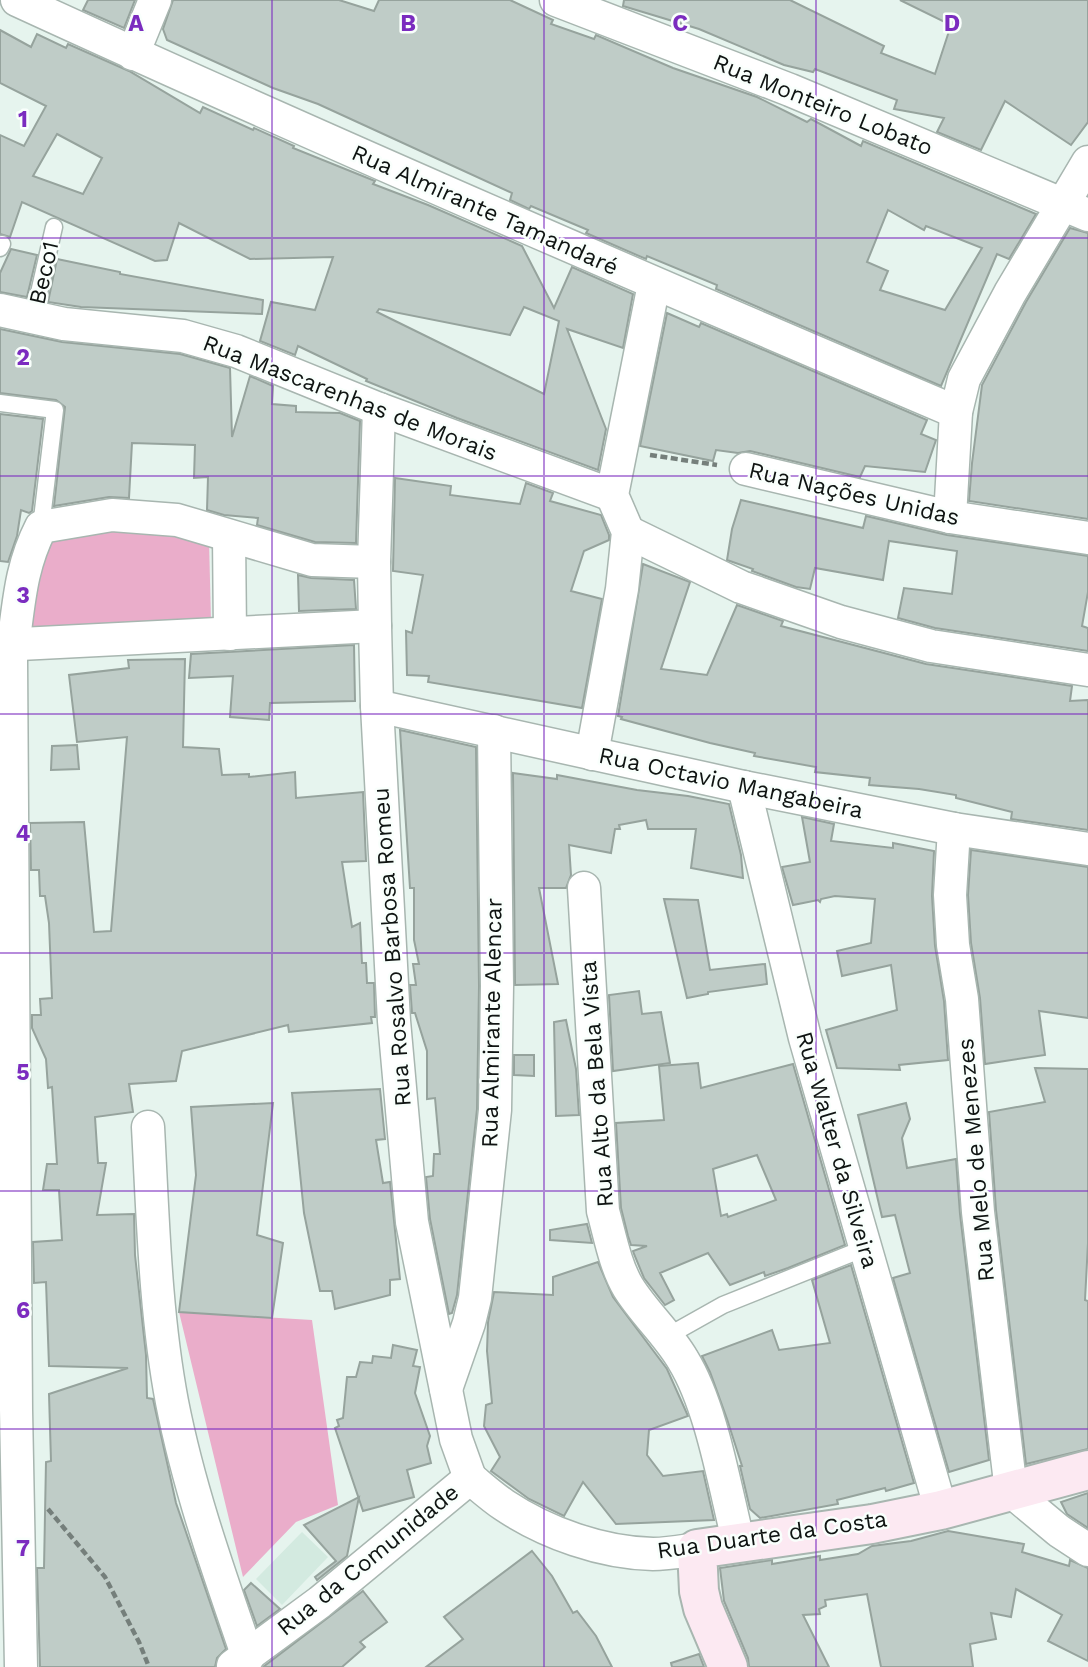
<svg xmlns="http://www.w3.org/2000/svg" width="1088" height="1667" viewBox="0 0 1088 1667" font-family="'Work Sans',sans-serif">
<style>
.built{fill:#d3eae0}
.green{fill:#eaadca}
.building{fill:#bfccc7;stroke:#96a39d;stroke-width:2;fill-rule:evenodd}
.lines{fill:none;stroke-linecap:round;stroke-linejoin:round}
.service-casing{stroke:#a8b6b0;stroke-width:19}
.minor-casing{stroke:#a8b6b0;stroke-width:35}
.secondary-casing{stroke:#a8b6b0;stroke-width:42}
.path{stroke:#757f7b;stroke-width:4.5;stroke-dasharray:7 3.5;stroke-linecap:butt}
.service{stroke:#fff;stroke-width:16}
.minor{stroke:#fff;stroke-width:32}
.secondary{stroke:#fce9f2;stroke-width:38}
.grid{fill:none;stroke:#7b2cbf;stroke-width:2;stroke-opacity:0.55}
.labels{text-anchor:middle;dominant-baseline:central;stroke-width:5;stroke-linejoin:round;paint-order:stroke}
.street-label{font-size:23px;fill:#0f1412;stroke:#f9fffc}
.grid-label{font-size:23px;text-anchor:middle;font-weight:bold;fill:#7b2cbf;stroke:#f9fffc;stroke-width:5;stroke-linejoin:round;paint-order:stroke}
</style>
<rect width="100%" height="100%" fill="#e6f4ee"/>
<polygon class="built" points="302,1532 328,1557 282,1605 256,1579"/>
<g class="green">
<polygon points="122,523 209,540 211,622 32,631 35,583 49,540"/>
<polygon points="179,1312 312,1320 338,1505 296,1522 243,1577"/>
</g>
<g class="building">
<polygon points="88,0 135,0 124,28 83,10"/>
<path d="M173,0H339L374,11L379,0H510L553,20L551,24L594,39L596,35L673,68L757,97L807,122L811,119L861,146L863,141L1036,214L1009,259L997,254L941,386L716,289L717,285L647,256L646,259L586,233L588,230L531,206L529,209L510,200L512,193L318,104L273,88L167,40L163,29ZM888,210L924,230L926,226L982,248L945,310L880,290L888,271L867,262Z"/>
<polygon points="624,0 790,0 884,46 881,53 935,74 951,25 900,0 1088,0 1088,122 1071,145 1005,101 981,150 937,132 944,118 894,109 897,100 815,69 813,72 784,65 699,29 623,6"/>
<path d="M0,30L31,47L37,34L66,48L68,44L129,71L200,113L203,107L253,130L254,128L294,146L293,148L375,181L373,184L428,205L522,246L554,308L572,267L633,294L623,348L567,329L606,429L598,470L457,418L366,381L367,379L298,346L295,355L260,341L271,302L315,310L333,257L250,259L179,223L167,260L155,261L22,202L10,237L0,234V135L24,146L46,106L0,83ZM57,134L102,158L83,194L33,176ZM524,307L559,321L544,394L377,312L379,309L510,335Z"/>
<polygon points="1070,228 1088,233 1088,519 969,501 972,463 982,385 1026,302"/>
<polygon points="11,249 37,255 27,297 0,292 0,273"/>
<polygon points="57,259 120,272 120,274 263,300 262,314 81,307 48,302"/>
<polygon points="667,313 699,327 701,323 927,420 921,434 936,440 925,472 865,466 860,477 750,451 738,453 716,450 713,461 640,446"/>
<polygon points="0,329 62,342 180,354 230,368 232,437 250,376 273,386 272,404 296,406 296,412 340,413 360,421 356,543 315,542 257,525 258,518 224,515 207,510 208,477 194,478 195,445 132,443 129,498 109,497 54,506 65,407 56,400 0,393"/>
<polygon points="0,414 43,419 32,511 29,513 21,510 17,536 8,562 0,561"/>
<polygon points="395,478 451,486 450,495 520,504 526,483 553,493 550,501 601,515 609,535 609,540 584,551 571,591 602,599 582,708 428,682 429,676 407,675 406,631 412,633 423,575 393,571"/>
<polygon points="741,500 863,528 866,516 947,535 1088,556 1088,592 1082,626 1088,628 1088,651 935,628 898,618 904,588 952,594 957,551 889,541 883,580 815,568 810,589 796,587 752,571 753,569 727,560 732,529"/>
<polygon points="643,564 690,582 661,669 707,675 737,605 783,621 781,626 926,664 1072,686 1070,701 1088,700 1088,830 1011,819 1012,812 956,798 956,795 919,789 869,785 870,778 815,772 816,767 754,756 755,753 710,743 621,719 622,717 618,716"/>
<polygon points="298,575 311,578 354,580 356,609 299,611"/>
<polygon points="354,645 355,701 270,703 269,720 230,717 233,676 189,678 191,654"/>
<polygon points="185,659 183,747 219,749 222,775 249,774 249,777 295,772 296,798 363,792 366,861 342,862 352,927 360,923 362,963 366,963 367,983 374,983 375,1017 371,1017 372,1023 289,1032 288,1025 182,1051 176,1081 129,1084 133,1112 95,1117 98,1163 106,1163 97,1215 134,1214 135,1255 146,1355 147,1398 153,1399 176,1503 226,1649 217,1658 215,1667 40,1667 37,1568 44,1568 46,1462 51,1461 49,1394 128,1368 49,1366 46,1282 34,1283 33,1242 62,1240 59,1190 43,1190 47,1164 57,1164 52,1087 48,1088 46,1059 32,1028 32,1015 41,1015 40,999 52,998 49,923 45,896 40,896 39,870 31,870 30,823 84,822 94,932 111,931 127,737 77,742 69,675 129,668 128,660"/>
<polygon points="400,730 476,747 479,986 477,1109 457,1295 452,1313 449,1314 430,1219 426,1177 433,1176 434,1154 440,1154 435,1098 427,1099 427,1051 415,1013 412,1013 410,985 416,985 413,964 419,964 414,940 414,888 410,888"/>
<polygon points="77,745 79,769 51,770 52,746"/>
<polygon points="513,773 557,779 557,775 637,790 688,796 729,804 741,855 743,878 691,868 696,829 648,829 646,820 619,825 620,829 615,829 611,853 569,845 571,875 566,888 539,888 558,984 515,985"/>
<polygon points="802,817 834,824 831,841 893,848 893,843 934,851 932,896 935,946 944,1001 948,1060 899,1065 900,1070 837,1068 826,1030 897,1010 891,965 842,976 837,951 871,943 875,899 835,896 821,899 820,902 818,900 793,905 782,867 810,862"/>
<polygon points="971,850 1088,867 1088,1018 1039,1011 1045,1055 985,1064 980,998 971,943 968,895"/>
<polygon points="664,899 698,900 710,970 765,964 767,984 708,992 708,994 687,998"/>
<polygon points="639,991 642,1014 661,1012 670,1063 613,1071 609,995"/>
<polygon points="566,1020 576,1069 579,1115 556,1116 554,1022"/>
<polygon points="514,1055 534,1055 534,1076 514,1075"/>
<path d="M698,1063L701,1088L793,1064L845,1245L788,1268L765,1276L764,1272L730,1285L708,1253L660,1273L674,1300L665,1305L644,1278L634,1254L633,1251L647,1246L631,1245L628,1236L621,1208L616,1123L664,1120L659,1066ZM757,1155L776,1200L728,1217L727,1214L721,1216L713,1169Z"/>
<polygon points="1035,1068 1088,1069 1088,1243 1085,1300 1088,1301 1088,1449 1026,1464 996,1210 989,1112 1045,1102"/>
<polygon points="380,1089 385,1139 376,1140 383,1183 390,1182 400,1279 390,1280 390,1295 335,1309 332,1291 320,1291 304,1213 292,1093"/>
<polygon points="273,1103 257,1235 283,1243 272,1318 179,1312 196,1175 191,1107"/>
<polygon points="906,1103 910,1119 902,1138 907,1168 956,1159 960,1214 989,1460 949,1472 893,1278 910,1273 895,1215 882,1217 858,1115"/>
<polygon points="587,1224 592,1243 550,1240 550,1230"/>
<polygon points="598,1262 613,1297 667,1369 688,1416 649,1430 647,1455 663,1476 703,1471 714,1520 616,1524 583,1482 564,1516 529,1499 491,1471 500,1457 484,1426 486,1405 492,1403 487,1351 488,1322 494,1292 553,1295 553,1277"/>
<polygon points="851,1265 914,1483 886,1491 885,1488 837,1500 838,1504 760,1518 750,1509 740,1466 742,1466 727,1419 710,1372 702,1356 772,1330 779,1350 830,1343 812,1280"/>
<polygon points="393,1345 417,1350 413,1366 420,1367 415,1393 430,1436 427,1446 431,1463 407,1470 414,1497 363,1511 335,1428 339,1426 337,1420 343,1418 347,1377 356,1377 360,1362 372,1363 373,1356 391,1358"/>
<polygon points="1088,1493 1088,1528 1067,1514 1061,1502"/>
<polygon points="359,1497 347,1556 317,1580 315,1577 336,1561 304,1525"/>
<polygon points="948,1531 1024,1544 1022,1552 1069,1566 1070,1560 1088,1568 1088,1661 1048,1641 1062,1615 1016,1589 1011,1617 991,1613 996,1639 970,1644 973,1667 881,1667 867,1594 825,1600 826,1606 819,1609 820,1614 803,1615 829,1667 749,1667 748,1658 724,1601 720,1568 772,1560 772,1564 820,1556 820,1560 858,1554 872,1546 911,1541"/>
<polygon points="532,1551 552,1576 573,1613 577,1611 596,1636 612,1667 426,1667 463,1639 444,1617"/>
<polygon points="251,1583 280,1609 257,1626 244,1590"/>
<polygon points="363,1591 387,1622 360,1642 365,1647 342,1667 263,1667"/>
<polygon points="699,1654 704,1667 672,1667 671,1663"/>
</g>
<g class="lines">
<g class="service-casing">
<g id="service">
<polyline points="0,248 2,244"/>
<polyline points="33,319 54,227"/>
<polyline points="0,403 55,410 41,527"/>
<polyline points="666,1337 723,1305 865,1248"/>
</g>
</g>
<g class="minor-casing">
<g id="minor">
<path d="M17,0C328,143 641,278 956,412"/>
<polyline points="556,0 790,90 1088,215"/>
<polyline points="133,54 155,0"/>
<polyline points="0,310 64,324 183,336 236,351 379,409 612,495"/>
<polyline points="379,409 374,562 375,626 377,706 394,1021 412,1222 456,1439 470,1478"/>
<polyline points="746,469 950,517 1088,538"/>
<polyline points="950,517 956,412 964,379 1010,293 1088,162"/>
<polyline points="628,532 741,587 841,622 931,646 1088,670"/>
<polyline points="229,536 230,634"/>
<polyline points="0,645 375,626"/>
<polyline points="377,706 744,787 954,829 1088,849"/>
<polyline points="592,754 622,589 628,532 612,495 654,284"/>
<polyline points="744,787 805,1038 941,1510"/>
<polyline points="954,829 950,895 953,945 962,999 978,1212 1011,1491 1059,1531 1088,1550"/>
<path d="M584,888L603,1211C610,1236 615,1265 628,1287C644,1313 668,1334 683,1360C712,1407 725,1489 739,1544"/>
<path d="M148,1127C153,1219 155,1312 172,1402C189,1489 219,1573 248,1657"/>
<polyline points="446,1389 469,1323 475,1298 495,1110 497,986 494,731"/>
<path d="M470,1478C481,1487 492,1497 504,1505C546,1533 602,1553 653,1554C668,1554 683,1551 697,1549"/>
<polyline points="233,1666 320,1602 470,1478"/>
<path d="M21,1667L16,1410L11,659C19,611 18,572 41,527L112,515L177,520L312,560L374,562"/>
</g>
</g>
<g class="secondary-casing">
<polyline id="secondary" points="728,1667 703,1608 699,1591 697,1549 872,1524 941,1510 1088,1470"/>
</g>
<g class="path">
<polyline points="650,455 717,465"/>
<polyline points="48,1509 105,1577 139,1642 149,1667"/>
</g>
<use href="#service" class="service"/>
<use href="#minor" class="minor"/>
<use href="#secondary" class="secondary"/>
</g>
<path class="grid" d="M272,0V1667M544,0V1667M816,0V1667M0,238H1088M0,476H1088M0,714H1088M0,953H1088M0,1191H1088M0,1429H1088"/>
<g class="labels">
<g class="street-label">
<text transform="translate(823 105) rotate(22)">Rua Monteiro Lobato</text>
<text transform="translate(485 210) rotate(24)">Rua Almirante Tamandaré</text>
<text transform="translate(44 273) rotate(-77)">Beco1</text>
<text transform="translate(350 398) rotate(21)">Rua Mascarenhas de Morais</text>
<text transform="translate(854 494) rotate(13)">Rua Nações Unidas</text>
<text transform="translate(731 783) rotate(12)">Rua Octavio Mangabeira</text>
<text transform="translate(392 947) rotate(-94)">Rua Rosalvo Barbosa Romeu</text>
<text transform="translate(492 1023) rotate(-89)">Rua Almirante Alencar</text>
<text transform="translate(597 1084) rotate(-94)">Rua Alto da Bela Vista</text>
<text transform="translate(837 1150) rotate(74)">Rua Walter da Silveira</text>
<text transform="translate(976 1160) rotate(-95)">Rua Melo de Menezes</text>
<text transform="translate(772 1535) rotate(-8)">Rua Duarte da Costa</text>
<text transform="translate(368 1560) rotate(-39)">Rua da Comunidade</text>
</g>
</g>
<g class="grid-label">
<text x="136" y="31">A</text>
<text x="408" y="31">B</text>
<text x="680" y="31">C</text>
<text x="952" y="31">D</text>
<text x="23" y="127">1</text>
<text x="23" y="365">2</text>
<text x="23" y="603">3</text>
<text x="23" y="841">4</text>
<text x="23" y="1080">5</text>
<text x="23" y="1318">6</text>
<text x="23" y="1556">7</text>
</g>
</svg>
